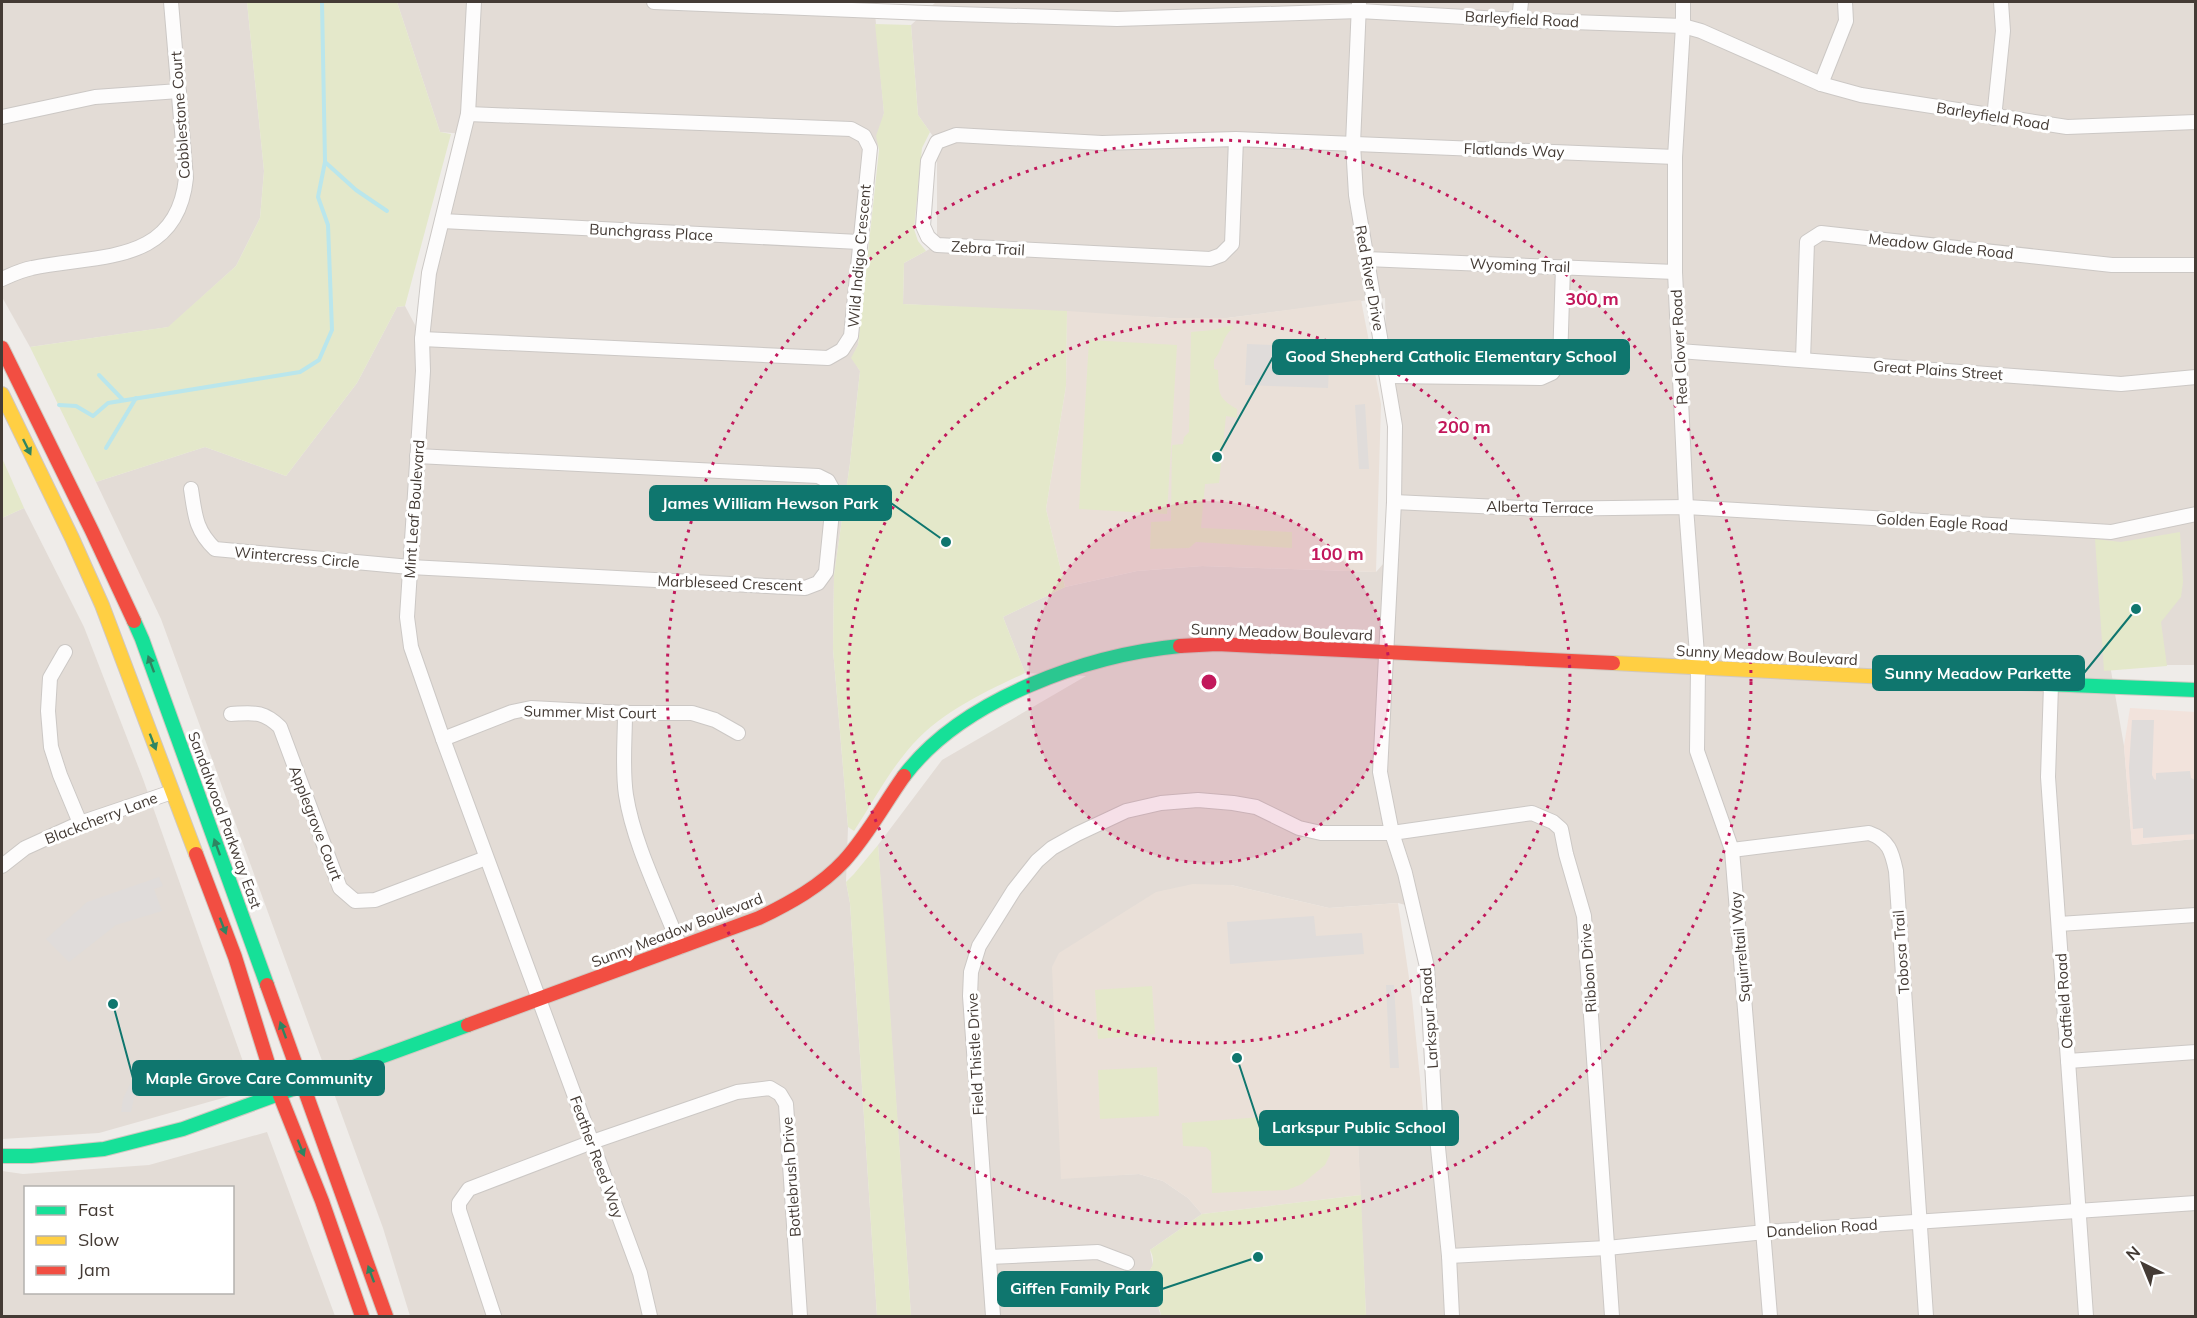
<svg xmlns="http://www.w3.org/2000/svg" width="2197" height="1318" viewBox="0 0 2197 1318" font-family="Mulish,sans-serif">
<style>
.residential{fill:#e3dcd6;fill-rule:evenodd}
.commercial{fill:#f2e3dc}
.education{fill:#eae0d8}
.green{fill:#e4e8ca}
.parking{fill:#e0dcda}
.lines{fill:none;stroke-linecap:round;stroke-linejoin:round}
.stream{stroke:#bae6ec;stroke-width:4}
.street-casing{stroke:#ccc8c5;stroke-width:16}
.fast-casing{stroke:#d0c8c1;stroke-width:16}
.slow-casing{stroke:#d0c8c1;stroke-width:16}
.jam-casing{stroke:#d0c8c1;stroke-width:16}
.street{stroke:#fdfcfc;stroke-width:14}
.fast{stroke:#16e098;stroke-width:14}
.slow{stroke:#ffcf43;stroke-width:14}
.jam{stroke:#f24e42;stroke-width:14}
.oneway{fill:#2f8562}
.ring{fill:none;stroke:#c2185b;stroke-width:3;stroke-dasharray:3 6}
.labels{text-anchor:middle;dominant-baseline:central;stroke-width:6;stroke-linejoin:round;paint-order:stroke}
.street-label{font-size:15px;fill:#443b35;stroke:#fff}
.centre{fill:#c2185b;stroke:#fff;stroke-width:3}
.ring-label{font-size:18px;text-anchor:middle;font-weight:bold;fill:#c2185b;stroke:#fff;stroke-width:6;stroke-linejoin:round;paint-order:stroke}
.leader{fill:none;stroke:#0f766e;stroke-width:2}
.callout-dot{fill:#0f766e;stroke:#fff;stroke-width:2}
.callout{fill:#0f766e;stroke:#0f766e;stroke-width:2}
.callout-label{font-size:16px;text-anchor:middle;font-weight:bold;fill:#fff}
</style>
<rect width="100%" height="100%" fill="#efece9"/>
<g class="residential">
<polygon points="2,2 247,2 264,171 260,218 236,266 169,327 30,347 2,297"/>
<polygon points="397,2 874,2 884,113 859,242 861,313 858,345 852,358 860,371 850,463 834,575 833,649 848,827 846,882 850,903 877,1316 410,1316 383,1228 161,619 96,482 205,447 286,476 357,383 397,307 405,306 422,338 464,134 440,132"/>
<polygon points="936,2 2195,2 2195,665 2110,665 2124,746 2132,845 2195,839 2195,1316 1366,1316 1357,1123 1435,1118 1427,967 1413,907 1398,903 1329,908 1231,885 1061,1178 1139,1174 1163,1181 1188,1198 1202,1214 1150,1250 1153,1265 1148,1274 1161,1316 911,1316 878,845 942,760 1086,676 1025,673 1003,617 1065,587 1137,571 1202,566 1376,572 1392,554 1385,298 1227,318 1170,318 903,304 904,263 937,245 937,142 918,115 911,25"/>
<polygon points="24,508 84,627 143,779 247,1073 237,1094 99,1133 2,1139 2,518"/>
<path d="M267,1132L335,1316H2V1171L23,1174L149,1165ZM26,1188H232V1292H26Z"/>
</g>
<polygon class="commercial" points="2130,708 2195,712 2195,839 2132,845 2124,746"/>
<g class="education">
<polygon points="1361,300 1381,404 1376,572 1202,566 1137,571 1065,587 1046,509 1066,386 1067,311 1170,318 1227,318"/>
<polygon points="1193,884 1231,885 1329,908 1398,903 1412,998 1424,1119 1357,1123 1361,1195 1202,1214 1188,1198 1163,1181 1139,1174 1061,1179 1052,967 1059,953 1156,892"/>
</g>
<g class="green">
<polygon points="247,2 397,2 440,132 451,134 405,306 397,307 357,383 286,476 205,447 96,482 30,347 168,327 236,266 260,218 264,171"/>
<path d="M875,24L911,25L918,115L930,132L922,148L914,229L918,241L926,251L904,263L903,304L1067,311L1066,386L1046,509L1065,587L1003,617L1025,673C983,693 938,713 907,751C887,775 871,805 854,831L848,827L833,649L834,575L850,463L860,371L851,358L858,345L879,150L876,136L884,113Z"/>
<path d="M1232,325L1233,328C1221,338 1224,348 1214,360V369L1218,370C1219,392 1217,398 1237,409V418L1226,416L1219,483L1205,484L1201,528L1292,532V548L1196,542L1189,548L1150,549L1151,522L1171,521L1172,445L1183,444L1184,437L1189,432L1191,332L1213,330Z"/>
<polygon points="1089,340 1177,345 1167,514 1079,509"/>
<polygon points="2,458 24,508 2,518"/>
<polygon points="2180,532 2183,582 2181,597 2161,622 2167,666 2104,671 2095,539 2121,542"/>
<polygon points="878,845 883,907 911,1316 877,1316 850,903 846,882 854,874"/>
<polygon points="1152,986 1155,1034 1098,1039 1095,990"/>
<polygon points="1157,1067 1159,1116 1100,1119 1098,1070"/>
<polygon points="1330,1112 1330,1155 1325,1165 1302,1184 1287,1190 1212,1193 1211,1152 1206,1147 1183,1146 1182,1123"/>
<path d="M1361,1195L1366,1316H1161L1160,1311L1143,1276C1153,1270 1156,1261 1150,1250L1202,1214Z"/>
</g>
<g class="parking">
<polygon points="1247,344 1330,347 1328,388 1245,385"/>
<polygon points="1365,404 1369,469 1359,469 1355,405"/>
<polygon points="2132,720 2154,720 2152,775 2154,779 2156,780 2156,773 2190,771 2191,778 2195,780 2195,834 2143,838 2143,828 2133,829 2129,768"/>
<polygon points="159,877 163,886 154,889 162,911 116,925 69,962 46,939 87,902"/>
<polygon points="1314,916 1316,936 1362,933 1364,954 1230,964 1227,922"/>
<polygon points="1386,985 1394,985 1399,1068 1390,1068"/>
<polygon points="180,1059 181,1067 140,1089 134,1098 131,1112 121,1112 123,1099 129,1086 138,1076 149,1068"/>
</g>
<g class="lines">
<g class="stream">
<polyline points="325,162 356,190 387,211"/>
<polyline points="99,375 123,400"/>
<polyline points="59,405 76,406 93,416 108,403 300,372 319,360 332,330 328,225 318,197 325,162 322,2"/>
<polyline points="106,448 136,398"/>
</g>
<g class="street-casing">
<g id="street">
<polyline points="474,2 468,114 429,273 422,339 423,371 407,617 411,647 443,739 640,1273 650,1316"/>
<polyline points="654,2 926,13 1117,19 1359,11 1519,20 1683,26 1701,31 1821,84 1861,95 2067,127 2196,122"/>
<polyline points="1683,2 1683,26 1675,157 1675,272 1686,507 1698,668 1697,751 1732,850 1770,1316"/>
<polyline points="1359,4 1353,144 1356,195 1395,426 1394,502 1380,772 1392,833 1405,873 1427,967 1435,1118 1449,1256 1452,1316"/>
<polyline points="1519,20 1521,2"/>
<polyline points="1821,84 1846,21 1845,2"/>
<polyline points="2,117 95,97 179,91"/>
<polyline points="1994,118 2003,31 2001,2"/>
<polyline points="1236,139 1232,244 1221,255 1210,259 937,245 928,237 923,226 928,161 937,142 956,135 1102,143 1236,139 1675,157"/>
<polyline points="442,221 859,242"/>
<polyline points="1366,259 1675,272"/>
<path d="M2,279C11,275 21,270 32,268C97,254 177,266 186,178L171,2"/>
<polyline points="422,339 828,358 842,350 851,336 870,148 864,136 851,129 468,114"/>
<polyline points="1679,351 2121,384 2196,377"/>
<polyline points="1803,360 1807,242 1821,233 2112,265 2196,265"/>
<polyline points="1388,376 1541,378 1552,373 1560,362 1563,267"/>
<path d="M191,489C195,514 195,530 215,549L410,567L805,588L818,583L826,572L834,492L828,481L818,476L417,456"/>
<polyline points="1394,502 1540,509 1686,507 2111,532 2196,514"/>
<polyline points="65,652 50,678 48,711 51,747 60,775 80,823"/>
<polyline points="2051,685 2048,777 2086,1316"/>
<path d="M625,713C625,739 622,769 626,795C634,846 662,899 680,947"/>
<path d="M231,714C253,713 262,710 280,727L340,888L355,901L375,900L486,858"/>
<polyline points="443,739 512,712 531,708 625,713 692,713 715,720 738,733"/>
<path d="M1732,850L1869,833C1889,840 1892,852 1896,871L1926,1316"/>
<polyline points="2,866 25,848 80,823 172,792"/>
<polyline points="2059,924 2196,915"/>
<polyline points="2068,1061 2196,1052"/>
<polyline points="1449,1256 1607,1248 1765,1232 2196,1203"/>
<polyline points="989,1257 1098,1252 1127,1263"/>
<polyline points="494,1316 459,1210 459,1203 469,1189 592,1142 737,1092 770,1088 780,1094 786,1104 800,1316"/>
<polyline points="993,1316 970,996 971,972 979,946 1014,890 1037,861 1052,848 1077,834 1126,811 1161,803 1198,800 1233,803 1256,807 1299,828 1321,833 1392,833 1532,813 1553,822 1561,829 1566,854 1584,916 1612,1316"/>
</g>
</g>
<g class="fast-casing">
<g id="fast">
<polyline points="134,621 142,639 267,985"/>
<polyline points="1946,680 2196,690"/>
<path d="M904,776C962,699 1087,655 1180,646"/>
<polyline points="2,1156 31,1156 104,1149 183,1129 468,1025"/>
</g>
</g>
<g class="slow-casing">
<g id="slow">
<polyline points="2,394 72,538 102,605 196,854"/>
<polyline points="1613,663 1946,680"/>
</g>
</g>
<g class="jam-casing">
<g id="jam">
<polyline points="2,348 92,531 134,621"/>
<polyline points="1180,646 1217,644 1613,663"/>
<polyline points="196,854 235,957 271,1073 322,1201 362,1316"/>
<polyline points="267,985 386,1316"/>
<path d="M468,1025L759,918C790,903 821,886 844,861C868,835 884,804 904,776"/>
</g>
</g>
<use href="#street" class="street"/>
<use href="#fast" class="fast"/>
<use href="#slow" class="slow"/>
<use href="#jam" class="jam"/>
</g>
<defs><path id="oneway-solid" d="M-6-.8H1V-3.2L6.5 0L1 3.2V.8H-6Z" transform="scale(1.5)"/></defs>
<g class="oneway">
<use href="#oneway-solid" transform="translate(27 447) rotate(64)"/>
<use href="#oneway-solid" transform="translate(151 664) rotate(-110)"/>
<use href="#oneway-solid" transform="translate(153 742) rotate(69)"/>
<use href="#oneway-solid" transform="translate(217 847) rotate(-110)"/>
<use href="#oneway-solid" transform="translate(223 926) rotate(69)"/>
<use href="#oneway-solid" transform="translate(283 1030) rotate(-110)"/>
<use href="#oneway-solid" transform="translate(301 1148) rotate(68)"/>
<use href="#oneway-solid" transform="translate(371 1274) rotate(-110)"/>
</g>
<circle cx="1209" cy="682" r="181" fill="#c2185b" fill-opacity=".12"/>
<g class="ring">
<circle cx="1209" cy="682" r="181"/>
<circle cx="1209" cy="682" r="361"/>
<circle cx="1209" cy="682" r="542"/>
</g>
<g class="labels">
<g class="street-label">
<text transform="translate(1522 19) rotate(3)">Barleyfield Road</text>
<text transform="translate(180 115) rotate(-94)">Cobblestone Court</text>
<text transform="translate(1993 116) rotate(9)">Barleyfield Road</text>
<text transform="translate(1514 150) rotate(2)">Flatlands Way</text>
<text transform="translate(651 232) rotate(3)">Bunchgrass Place</text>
<text transform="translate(1941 246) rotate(6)">Meadow Glade Road</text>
<text transform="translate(988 248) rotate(3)">Zebra Trail</text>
<text transform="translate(859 256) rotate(-85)">Wild Indigo Crescent</text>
<text transform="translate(1520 265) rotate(2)">Wyoming Trail</text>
<text transform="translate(1370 278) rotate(80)">Red River Drive</text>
<text transform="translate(1679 347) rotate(-93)">Red Clover Road</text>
<text transform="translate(1938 370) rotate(4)">Great Plains Street</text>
<text transform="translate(1540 507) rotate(1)">Alberta Terrace</text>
<text transform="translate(414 509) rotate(-86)">Mint Leaf Boulevard</text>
<text transform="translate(1942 522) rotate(3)">Golden Eagle Road</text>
<text transform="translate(297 557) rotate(5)">Wintercress Circle</text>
<text transform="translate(730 583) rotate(2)">Marbleseed Crescent</text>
<text transform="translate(1282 632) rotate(2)">Sunny Meadow Boulevard</text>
<text transform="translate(1767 655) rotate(3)">Sunny Meadow Boulevard</text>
<text transform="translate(590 712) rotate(1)">Summer Mist Court</text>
<text transform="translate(101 818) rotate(-21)">Blackcherry Lane</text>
<text transform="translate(225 820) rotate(70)">Sandalwood Parkway East</text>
<text transform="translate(316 823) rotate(69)">Applegrove Court</text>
<text transform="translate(677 930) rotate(-21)">Sunny Meadow Boulevard</text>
<text transform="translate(1740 947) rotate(-95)">Squirreltail Way</text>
<text transform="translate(1901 952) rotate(-94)">Tobosa Trail</text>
<text transform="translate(1588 968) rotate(-94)">Ribbon Drive</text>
<text transform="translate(2064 1001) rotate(-94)">Oatfield Road</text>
<text transform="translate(1429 1018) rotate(-94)">Larkspur Road</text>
<text transform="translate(975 1054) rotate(-93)">Field Thistle Drive</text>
<text transform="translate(597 1157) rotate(70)">Feather Reed Way</text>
<text transform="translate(791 1177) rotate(-94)">Bottlebrush Drive</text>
<text transform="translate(1822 1228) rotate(-4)">Dandelion Road</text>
</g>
</g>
<circle cx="1209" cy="682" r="9" class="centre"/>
<g class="ring-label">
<text x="1592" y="305">300 m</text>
<text x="1464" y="433">200 m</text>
<text x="1337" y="560">100 m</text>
</g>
<path class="leader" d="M1217 457L1273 357M946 542L891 503M2136 609L2084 673M113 1004L133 1078M1237 1058L1260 1128M1258 1257L1162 1289"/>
<g class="callout-dot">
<circle cx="1217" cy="457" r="6"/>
<circle cx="946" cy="542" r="6"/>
<circle cx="2136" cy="609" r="6"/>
<circle cx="113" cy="1004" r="6"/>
<circle cx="1237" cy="1058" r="6"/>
<circle cx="1258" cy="1257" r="6"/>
</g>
<g class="callout">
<rect x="1273" y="340" width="356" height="34" rx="6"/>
<rect x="650" y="486" width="241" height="34" rx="6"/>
<rect x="1873" y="656" width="211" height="34" rx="6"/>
<rect x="133" y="1061" width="251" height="34" rx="6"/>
<rect x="1260" y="1111" width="198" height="34" rx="6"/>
<rect x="998" y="1272" width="164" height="34" rx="6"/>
</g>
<g class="callout-label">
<text x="1451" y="362">Good Shepherd Catholic Elementary School</text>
<text x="770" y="509">James William Hewson Park</text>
<text x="1978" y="679">Sunny Meadow Parkette</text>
<text x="259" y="1084">Maple Grove Care Community</text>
<text x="1359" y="1133">Larkspur Public School</text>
<text x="1080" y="1294">Giffen Family Park</text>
</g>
<rect width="2197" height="1318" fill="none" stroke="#443b35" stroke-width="6"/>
<rect x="24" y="1186" width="210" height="108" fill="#ffffff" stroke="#b4b1ae" stroke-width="1.5"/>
<rect x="36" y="1206" width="30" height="9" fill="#16e098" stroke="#b4b1ae" stroke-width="1.5"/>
<text x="78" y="1216" font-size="18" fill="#443b35">Fast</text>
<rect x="36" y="1236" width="30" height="9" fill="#ffcf43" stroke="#b4b1ae" stroke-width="1.5"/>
<text x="78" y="1246" font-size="18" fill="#443b35">Slow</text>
<rect x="36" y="1266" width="30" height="9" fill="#f24e42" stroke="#b4b1ae" stroke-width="1.5"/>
<text x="78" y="1276" font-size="18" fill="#443b35">Jam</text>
<g transform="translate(2143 1264) rotate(317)" stroke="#ffffff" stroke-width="4.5" paint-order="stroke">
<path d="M0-4.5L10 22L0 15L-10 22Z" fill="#443b35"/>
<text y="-9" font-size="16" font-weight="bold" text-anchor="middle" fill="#443b35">N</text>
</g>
</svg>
